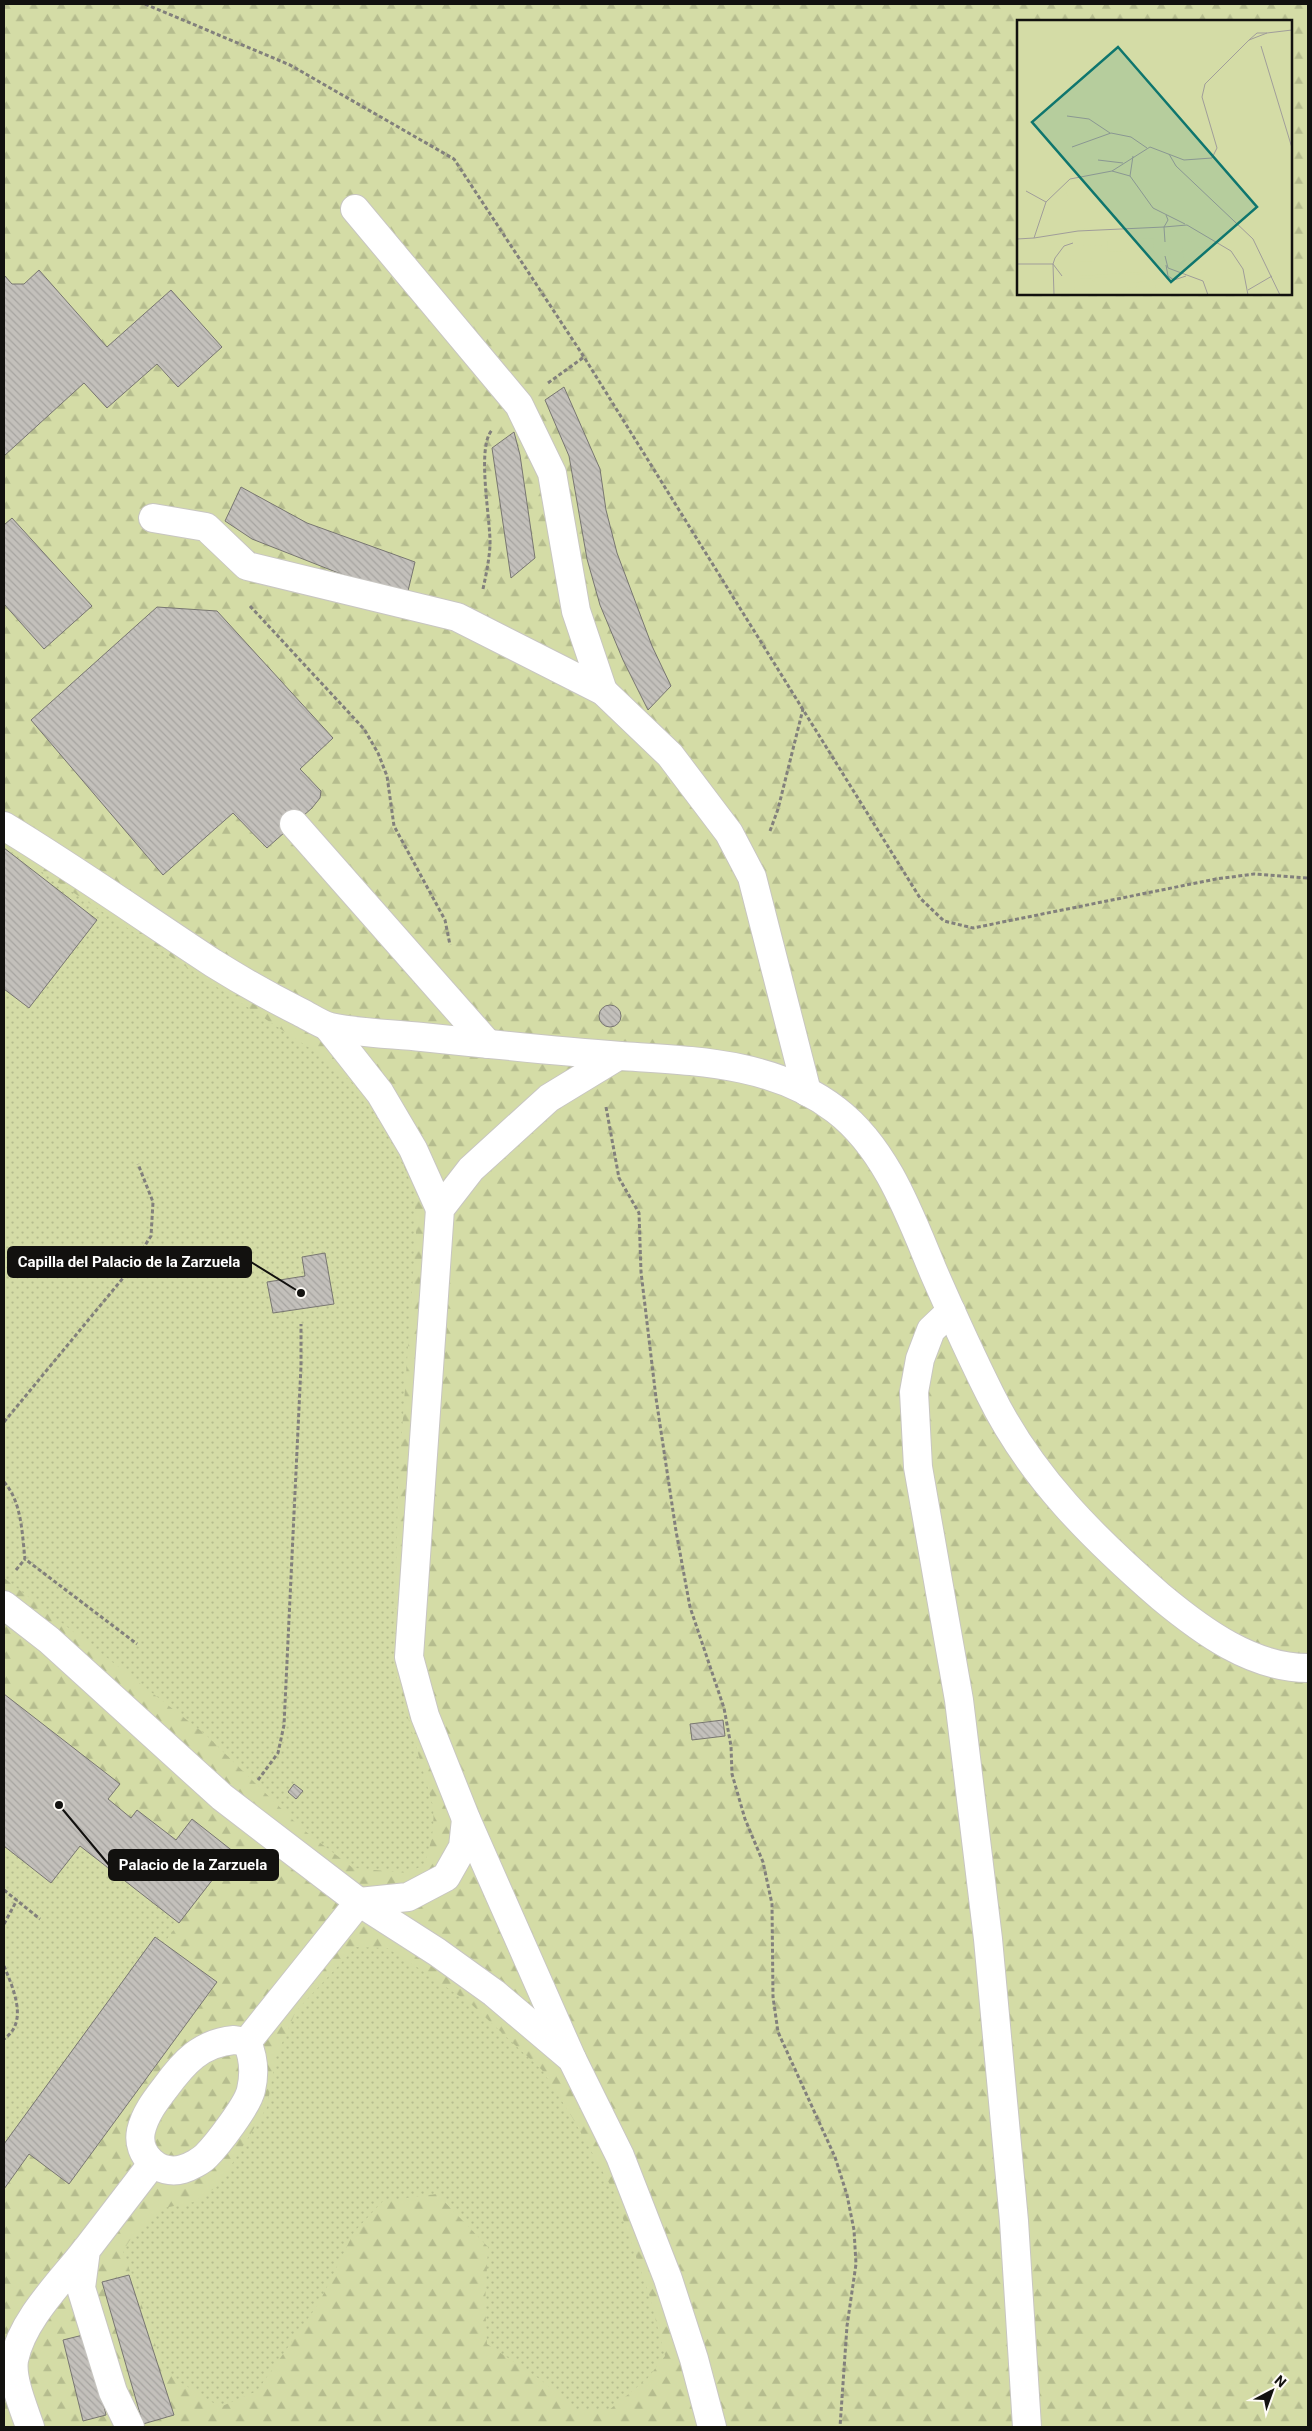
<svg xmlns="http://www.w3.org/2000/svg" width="1312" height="2431" viewBox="0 0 1312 2431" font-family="Roboto,sans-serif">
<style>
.forest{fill:url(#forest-firs);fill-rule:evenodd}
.garden{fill:url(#garden-dots)}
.building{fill:url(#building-back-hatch);stroke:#787671}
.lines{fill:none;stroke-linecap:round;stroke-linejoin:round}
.minor-casing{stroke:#c8c6c1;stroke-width:30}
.path{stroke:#82807c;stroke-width:3;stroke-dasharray:4 2.5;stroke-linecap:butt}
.minor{stroke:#fff;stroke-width:28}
.inset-road{fill:none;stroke:#a09d9a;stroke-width:1}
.view{fill:#0f766e;fill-opacity:0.15;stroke:#0f766e;stroke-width:2.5}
.inset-edge{fill:none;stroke:#12110f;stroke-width:2.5}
.leader{fill:none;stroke:#12110f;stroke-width:2}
.callout-dot{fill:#12110f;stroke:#fefbf6;stroke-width:2}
.callout{fill:#12110f;stroke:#12110f;stroke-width:2}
.callout-label{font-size:15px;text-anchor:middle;font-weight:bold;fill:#fff}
</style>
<defs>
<pattern id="forest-firs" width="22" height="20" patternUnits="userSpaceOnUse" patternTransform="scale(1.25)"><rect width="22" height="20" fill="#d4dca6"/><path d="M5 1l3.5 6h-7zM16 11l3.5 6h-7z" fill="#b5bc8e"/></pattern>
<pattern id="garden-dots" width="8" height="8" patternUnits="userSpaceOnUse" patternTransform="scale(1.25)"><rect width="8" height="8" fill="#d4dca6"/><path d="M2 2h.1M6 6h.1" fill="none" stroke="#b5bc8e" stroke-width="1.8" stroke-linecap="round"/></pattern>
<pattern id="building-back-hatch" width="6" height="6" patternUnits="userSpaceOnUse" patternTransform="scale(1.25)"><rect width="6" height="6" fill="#c3c0bb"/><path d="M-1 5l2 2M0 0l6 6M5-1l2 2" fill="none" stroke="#a6a4a0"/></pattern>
</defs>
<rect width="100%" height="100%" fill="#fefbf6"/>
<path class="forest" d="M4,4H1308V2427H4ZM1018,21H1291V294H1018Z"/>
<g class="garden">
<path d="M4,847L311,1049L359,1088L395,1144L414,1191L416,1234L398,1488L394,1668L433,1806C435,1828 431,1845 424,1865L407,1873L353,1868L301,1828L205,1734L4,1578V989L29,1008L97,920Z"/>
<polygon points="4,1846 51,1882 80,1846 179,1923 164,1943 154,1937 4,2144"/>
<polygon points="356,1947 387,1948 420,1969 471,2004 542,2070 572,2117 613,2190 649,2294 665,2356 647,2379 609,2410 575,2409 541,2380 487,2344 485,2304 488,2247 437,2194 383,2201 354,2232 319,2303 257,2391 220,2407 180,2382 163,2367 123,2251 135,2232 164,2208 194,2202 219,2185 267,2107 276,2057 296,2011"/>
</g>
<g class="building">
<polygon points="39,270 107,347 171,290 222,347 178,387 157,364 107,408 84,383 4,456 4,275 12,284 24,284"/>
<polygon points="564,387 600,469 606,510 617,553 652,646 671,686 648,710 623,660 600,605 587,559 569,456 545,400"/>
<polygon points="514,432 520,455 535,558 511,578 492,448"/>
<polygon points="241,487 307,523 415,562 407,595 341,574 252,539 225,521"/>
<polygon points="12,518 92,606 44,649 4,604 4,525"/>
<polygon points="157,607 217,611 333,738 300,769 321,791 320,798 312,808 267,848 233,813 163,875 31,720"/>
<polygon points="4,848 97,920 29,1008 4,989"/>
<circle cx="610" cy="1016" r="11"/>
<polygon points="325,1253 334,1304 273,1313 267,1282 305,1276 302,1257"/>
<polygon points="4,1694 120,1784 108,1799 131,1818 137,1810 176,1840 192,1819 234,1852 179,1923 80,1846 51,1883 4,1846"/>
<polygon points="723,1720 725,1736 692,1740 690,1724"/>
<polygon points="294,1784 303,1791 296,1799 288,1792"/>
<polygon points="155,1937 217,1982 69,2184 29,2154 4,2189 4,2144"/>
<polygon points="129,2275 174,2415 143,2424 102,2282"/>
<polygon points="87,2334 106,2415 83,2421 63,2340"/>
</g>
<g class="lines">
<g class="minor-casing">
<g id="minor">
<polyline points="355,209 519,405 552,473 576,611 603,691"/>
<polyline points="153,518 206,527 247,566 457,617 603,691 670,755 729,833 752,877 807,1092"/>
<polyline points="294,824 488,1044"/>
<path d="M4,826C75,869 143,917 213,963C242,981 270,997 300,1012C310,1017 320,1024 330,1027C357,1033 394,1034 422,1037C488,1044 555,1051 621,1056C695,1061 774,1062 836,1110C887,1149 910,1216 934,1273C952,1314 970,1354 990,1394C1030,1476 1093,1538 1161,1597C1202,1631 1252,1668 1308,1668"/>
<polyline points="328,1027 380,1093 413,1149 440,1209"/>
<polyline points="951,1311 931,1330 920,1359 914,1392 918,1467 959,1700 988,1939 1014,2221 1027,2427"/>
<polyline points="4,1605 49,1640 222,1797 359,1902 247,2042"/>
<polyline points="466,1819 463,1847 446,1877 408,1897 359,1902 437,1952 494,1993 572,2059 620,2156 668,2279 694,2359 712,2427"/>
<path d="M234,2040L247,2042C254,2058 255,2073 251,2090C248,2105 217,2145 206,2156C201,2161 190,2167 183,2169C159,2176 136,2155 141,2131C145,2114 155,2101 165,2088C184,2062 201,2043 234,2040Z"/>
<polyline points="572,2059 466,1819 425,1716 409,1657 440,1209 471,1169 549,1098 618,1056"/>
<path d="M30,2427C24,2409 11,2379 14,2360C22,2320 60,2283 85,2251"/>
<polyline points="130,2427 113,2392 81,2288 86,2250 152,2164"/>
</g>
</g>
<g class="path">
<polyline points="145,4 290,65 454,159 584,357 920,898 944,921 973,928 1216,879 1254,874 1308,878"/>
<polyline points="548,383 584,357"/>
<path d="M483,589C486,575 489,561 490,546C491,520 476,448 492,430"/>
<polyline points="250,606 364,729 378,753 387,776 394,826 445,920 450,945"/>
<polyline points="770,831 778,809 803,709"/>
<polyline points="606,1107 619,1178 639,1213 641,1272 656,1398 676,1531 690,1607 724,1708 731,1746 732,1774 745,1819 763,1862 772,1904 773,1997 778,2032 835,2157 847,2195 854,2230 856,2264 847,2326 840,2427"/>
<polyline points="4,1422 128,1272 151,1236 153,1202 138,1164"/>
<path d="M4,1482C22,1502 22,1534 25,1559L137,1644"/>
<polyline points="16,1570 25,1559"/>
<polyline points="258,1780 278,1753 284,1725 301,1366 301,1324"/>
<polyline points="4,1890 40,1919"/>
<polyline points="4,1924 17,1900"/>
<path d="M4,1966C13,1988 29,2022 4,2039"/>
</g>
<use href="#minor" class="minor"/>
</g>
<g transform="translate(1017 20)">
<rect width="275" height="275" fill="#fefbf6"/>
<path d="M0,0H275V275H0Z" fill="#d4dca6"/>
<path d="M95,153L110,157L148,202L104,206L96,202L89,206L23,215L21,209L31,184L49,164L58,159L49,173L51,176H65V167H74V157L63,158ZM169,207L193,219L192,226L181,228L175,222L169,221L165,228L168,244L161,248L151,243L154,233L149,210ZM136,218L138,251L63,256V242L76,241V238L57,240V236L52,235L54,242L44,253L41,248L42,234L52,225L56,229L57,226L88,225L90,221L91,232L106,231V220L108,224L125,223V219ZM48,251V258H58L57,272L60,275L39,272L38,254L44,257ZM137,253V261L108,263V255ZM91,257V264L63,266V259L74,258L77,262L78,258ZM138,265L140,271L119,273L110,268Z" fill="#d4dca6"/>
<path class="inset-road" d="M232,20L240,13H250M244,26L275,128M50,96L72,99L93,113M55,127L94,113L114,117L130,128M152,134L159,146L236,219L263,275M116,136L113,156L136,188L168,204M81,140L106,143M95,151L113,156M9,171L29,182M149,195L151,200L147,207L170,205L214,231L226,249L231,275M17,218L61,211L147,207L148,222M0,219L17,218L29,182L53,159L95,151L133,127L167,140L195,138L200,128L185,77L188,64L232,20L250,13L275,10M148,236L151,248L186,261L191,275M0,244H36L37,275M149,245L151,256L157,260L169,256M45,256L36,244L38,238L47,226L56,223M231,270L255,256"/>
<path class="view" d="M101,27L240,187L154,262L15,102Z"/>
<rect width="275" height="275" class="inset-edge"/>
</g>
<path class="leader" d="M301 1293L251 1262M59 1805L109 1865"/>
<g class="callout-dot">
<circle cx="301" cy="1293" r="5"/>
<circle cx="59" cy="1805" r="5"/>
</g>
<g class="callout">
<rect x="8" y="1247" width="243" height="30" rx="5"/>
<rect x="109" y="1850" width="169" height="30" rx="5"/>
</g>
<g class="callout-label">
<text x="129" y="1267">Capilla del Palacio de la Zarzuela</text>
<text x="193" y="1870">Palacio de la Zarzuela</text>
</g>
<rect width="1312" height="2431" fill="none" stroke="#12110f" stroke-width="10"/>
<g transform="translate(1272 2391) rotate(41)" stroke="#fefbf6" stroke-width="4" paint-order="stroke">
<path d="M0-4L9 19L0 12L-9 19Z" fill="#12110f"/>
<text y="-8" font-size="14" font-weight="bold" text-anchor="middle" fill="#12110f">N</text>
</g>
</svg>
